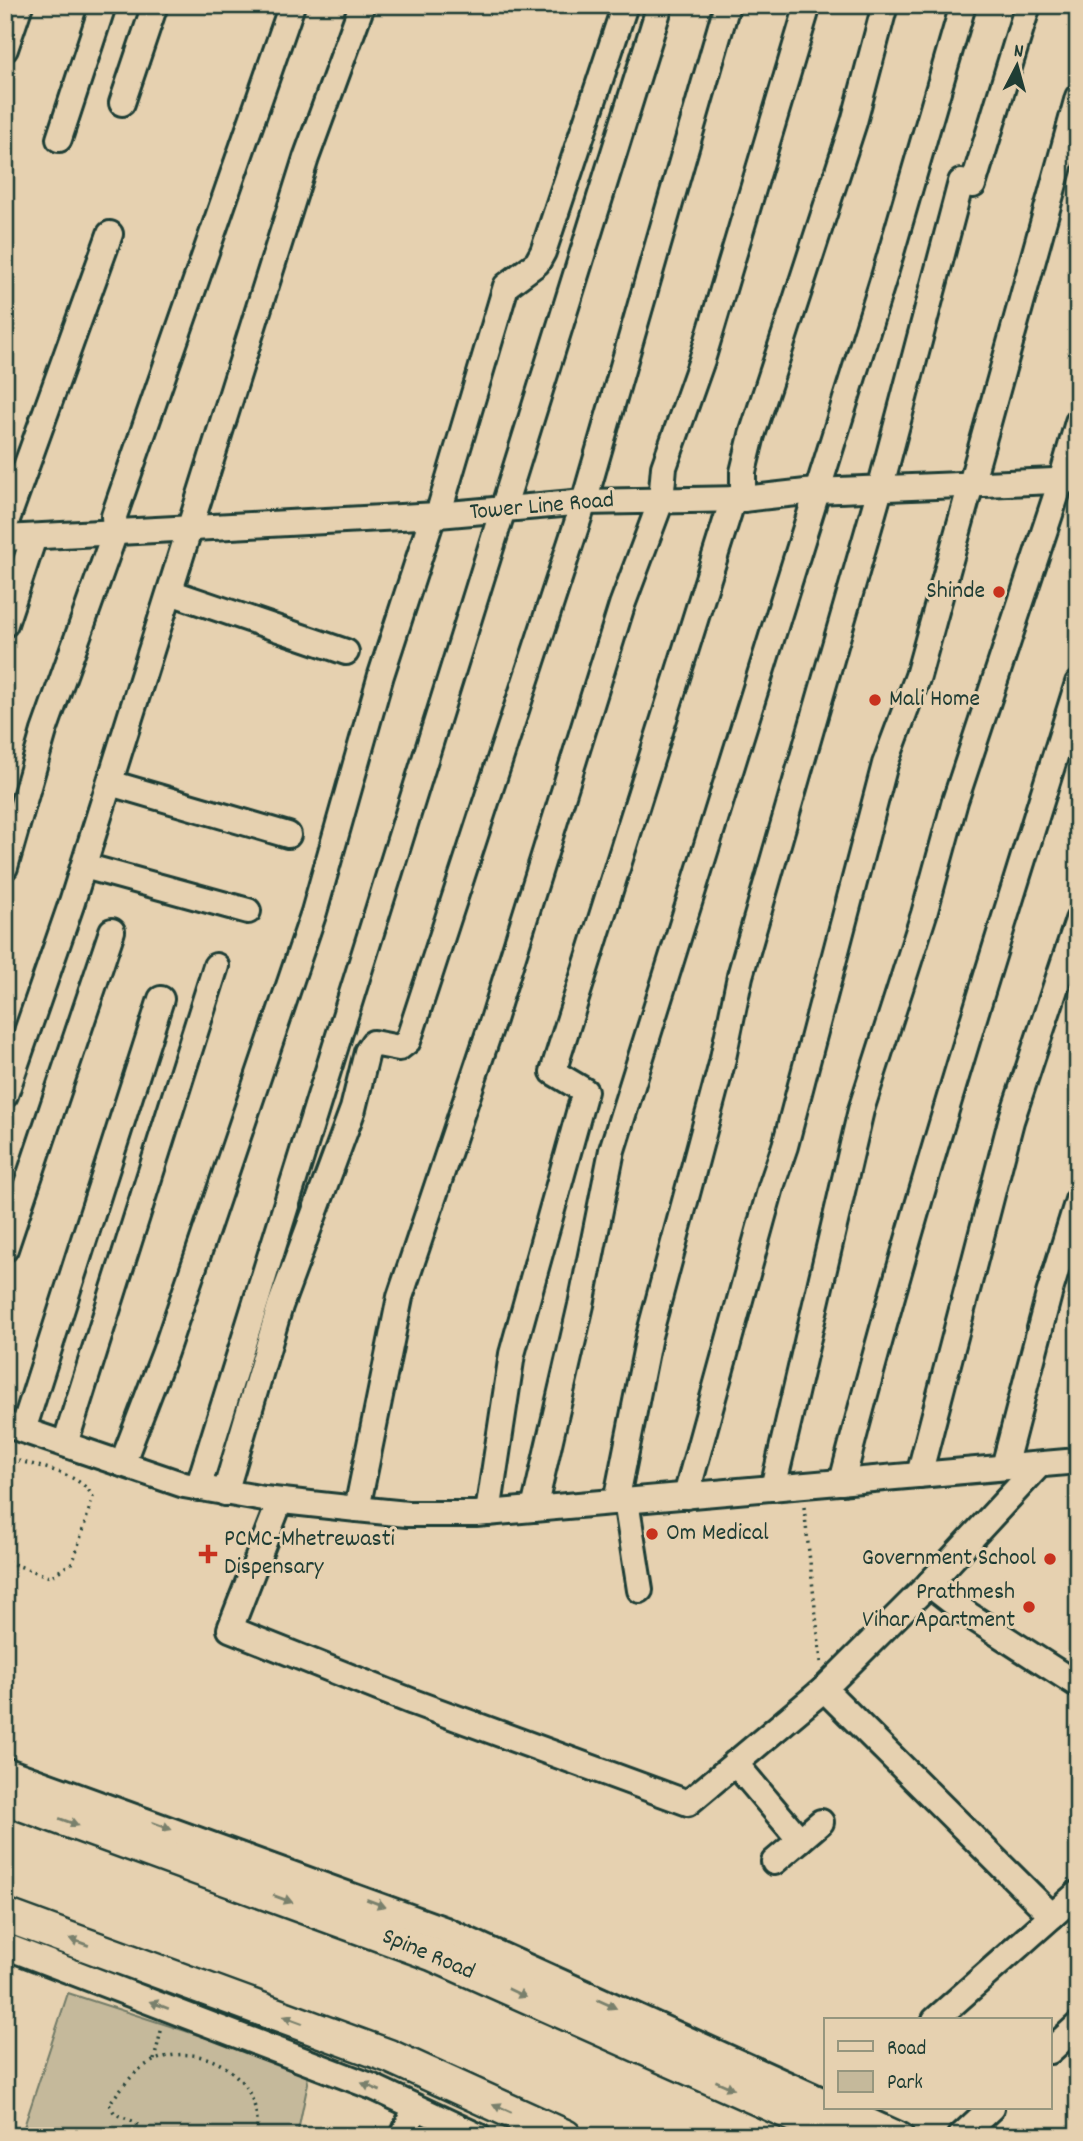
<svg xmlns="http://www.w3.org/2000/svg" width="1083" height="2141" viewBox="0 0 1083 2141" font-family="Dekko,sans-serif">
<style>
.green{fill:#c5b99b;stroke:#727b68;stroke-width:2}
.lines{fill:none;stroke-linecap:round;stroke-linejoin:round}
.minor-casing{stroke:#1f3d34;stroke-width:30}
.major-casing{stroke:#1f3d34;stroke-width:37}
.path{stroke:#1f3d34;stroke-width:3.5;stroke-dasharray:2 5;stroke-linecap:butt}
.minor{stroke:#e6d1b0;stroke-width:24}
.major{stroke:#e6d1b0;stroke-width:32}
.oneway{fill:#79806c}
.poi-dot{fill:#c8321e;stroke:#e6d1b0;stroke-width:2.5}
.labels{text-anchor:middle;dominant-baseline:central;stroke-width:6;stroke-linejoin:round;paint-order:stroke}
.street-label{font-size:24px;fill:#1f3d34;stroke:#e6d1b0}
.poi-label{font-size:24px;fill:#1f3d34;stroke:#e6d1b0;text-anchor:end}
</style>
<rect width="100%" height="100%" fill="#e6d1b0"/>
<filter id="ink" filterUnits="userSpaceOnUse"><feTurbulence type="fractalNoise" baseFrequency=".0143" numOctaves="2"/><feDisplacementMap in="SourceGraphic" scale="14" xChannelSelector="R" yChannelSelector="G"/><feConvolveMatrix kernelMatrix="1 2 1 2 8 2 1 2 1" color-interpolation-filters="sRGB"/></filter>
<g filter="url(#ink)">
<polygon class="green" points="68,1993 306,2070 308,2083 297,2136 21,2136"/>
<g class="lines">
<g class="minor-casing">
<g id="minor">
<polyline points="5,49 20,5"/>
<polyline points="122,103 155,5"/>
<polyline points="59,139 103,5"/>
<polyline points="743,499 743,472 752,435 854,122 885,5"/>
<polyline points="438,515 506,286 537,263 543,252 625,5"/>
<polyline points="5,525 110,234"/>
<polyline points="5,538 438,515 584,502 743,499 815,491 1077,480"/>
<polyline points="170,592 346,652"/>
<polyline points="5,624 34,537"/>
<polyline points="110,783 288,835"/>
<polyline points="84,866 248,911"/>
<polyline points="5,867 44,731 115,532 114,516 292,5"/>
<polyline points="5,1095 72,902 306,158 362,5"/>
<polyline points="5,1249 112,931"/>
<polyline points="5,1424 184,1485 264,1499 357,1509 407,1514 476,1514 1078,1461"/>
<polyline points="23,1430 161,999"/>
<polyline points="65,1444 216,966"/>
<polyline points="122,1464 165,1352 314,912 381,675 433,515"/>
<polyline points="1004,1467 1049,1294 1078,1200"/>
<polyline points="919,1475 1011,1121 1078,920"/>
<path d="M842,1482C911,1212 995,949 1078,683"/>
<polyline points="198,1488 660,5"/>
<polyline points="773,1488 861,1110 924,914 955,801 1061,481 1078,422"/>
<polyline points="225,1493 280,1306 353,1109 367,1052 373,1043 399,1048 408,1041 584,502 727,5"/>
<polyline points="686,1496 771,1187 785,1146 885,764 918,676 1078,97"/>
<polyline points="280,1501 230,1629 413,1702 688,1803 824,1689 929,1584 1039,1465"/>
<polyline points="626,1501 640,1590"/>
<polyline points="616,1502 649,1336 722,1063 740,976 880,489 961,182 973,185 1028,5"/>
<polyline points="357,1509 400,1297 493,1020 622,605 661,501 664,467 702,360 808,5"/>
<polyline points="534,1509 581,1305 612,1150 884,277 963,5"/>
<polyline points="488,1513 512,1354 585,1091 553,1072 733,499"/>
<polyline points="929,1584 969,1615 1078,1685"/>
<polyline points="824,1689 1052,1916"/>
<polyline points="735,1763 800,1840 774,1862"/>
<polyline points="5,1770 443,1929 826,2102"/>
<polyline points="800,1840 821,1822"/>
<polyline points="5,1946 373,2087 478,2136"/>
<polyline points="935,2020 1078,1893"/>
<polyline points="1050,2051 1078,2025"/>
<polyline points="839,2108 901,2136"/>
<polyline points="403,2136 415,2108"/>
<polyline points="961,2136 991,2108"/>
</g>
</g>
<g class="major-casing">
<g id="major">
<polyline points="5,1798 432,1954 841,2136"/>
<polyline points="5,1915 389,2056 565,2136"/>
</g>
</g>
<g class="path">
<path d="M5,1457C32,1466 80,1471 93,1497L73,1562L50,1577L5,1561"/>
<polyline points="804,1507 821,1662"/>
<polyline points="154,2060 162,2027"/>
<path d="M147,2136L135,2122L115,2114L109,2104C121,2089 133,2071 151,2062C202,2037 266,2078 256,2136"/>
</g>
<use href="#minor" class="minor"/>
<use href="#major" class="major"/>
</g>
<defs><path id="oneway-solid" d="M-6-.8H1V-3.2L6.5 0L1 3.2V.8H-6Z" transform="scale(1.75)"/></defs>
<g class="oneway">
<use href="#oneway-solid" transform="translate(69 1822) rotate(20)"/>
<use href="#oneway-solid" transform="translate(162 1826) rotate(20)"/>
<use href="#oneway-solid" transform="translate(283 1899) rotate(20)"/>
<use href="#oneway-solid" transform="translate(376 1903) rotate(21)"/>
<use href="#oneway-solid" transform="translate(79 1942) rotate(-160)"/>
<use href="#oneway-solid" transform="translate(517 1993) rotate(25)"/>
<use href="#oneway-solid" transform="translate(607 2004) rotate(24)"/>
<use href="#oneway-solid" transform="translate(159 2005) rotate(-159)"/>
<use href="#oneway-solid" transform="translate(293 2020) rotate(-160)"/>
<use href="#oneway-solid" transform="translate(725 2085) rotate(24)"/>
<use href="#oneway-solid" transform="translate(371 2087) rotate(-157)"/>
<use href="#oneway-solid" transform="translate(502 2108) rotate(-156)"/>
</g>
</g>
<g class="poi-dot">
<circle cx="999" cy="592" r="7"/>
<circle cx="875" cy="700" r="7"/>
<circle cx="652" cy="1534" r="7"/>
<path d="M204.5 1543.5h7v7h7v7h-7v7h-7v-7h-7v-7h7z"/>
<circle cx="1050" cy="1559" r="7"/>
<circle cx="1029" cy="1607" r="7"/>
</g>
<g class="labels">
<g class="street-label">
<text transform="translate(542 507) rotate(-5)">Tower Line Road</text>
<text transform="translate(428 1955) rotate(23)">Spine Road</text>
</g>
<g class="poi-label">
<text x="985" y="592">Shinde</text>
<text x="889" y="700" text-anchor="start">Mali Home</text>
<text x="666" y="1534" text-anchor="start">Om Medical</text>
<text x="224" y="1540" text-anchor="start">PCMC-Mhetrewasti<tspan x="224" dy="28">Dispensary</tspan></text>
<text x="1036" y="1559">Government School</text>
<text x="1015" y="1593">Prathmesh<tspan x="1015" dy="28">Vihar Apartment</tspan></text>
</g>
</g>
<rect width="1083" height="2141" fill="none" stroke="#e6d1b0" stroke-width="28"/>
<rect x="14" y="14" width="1055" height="2113" fill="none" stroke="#1f3d34" stroke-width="2.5" filter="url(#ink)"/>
<rect x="824" y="2018" width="228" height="91" fill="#e6d1b0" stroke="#96967e" stroke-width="2"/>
<rect x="838" y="2041" width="35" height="10" fill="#e6d1b0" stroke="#96967e" stroke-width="2"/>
<text x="887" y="2054" font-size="21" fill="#1f3d34">Road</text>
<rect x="838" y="2071" width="35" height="21" fill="#c5b99b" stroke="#96967e" stroke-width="2"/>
<text x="887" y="2088" font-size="21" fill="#1f3d34">Park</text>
<g transform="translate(1017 66) rotate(6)" stroke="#e6d1b0" stroke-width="5" paint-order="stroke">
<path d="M0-5L12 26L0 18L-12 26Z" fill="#1f3d34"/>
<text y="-10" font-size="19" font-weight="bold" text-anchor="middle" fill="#1f3d34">N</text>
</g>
</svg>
